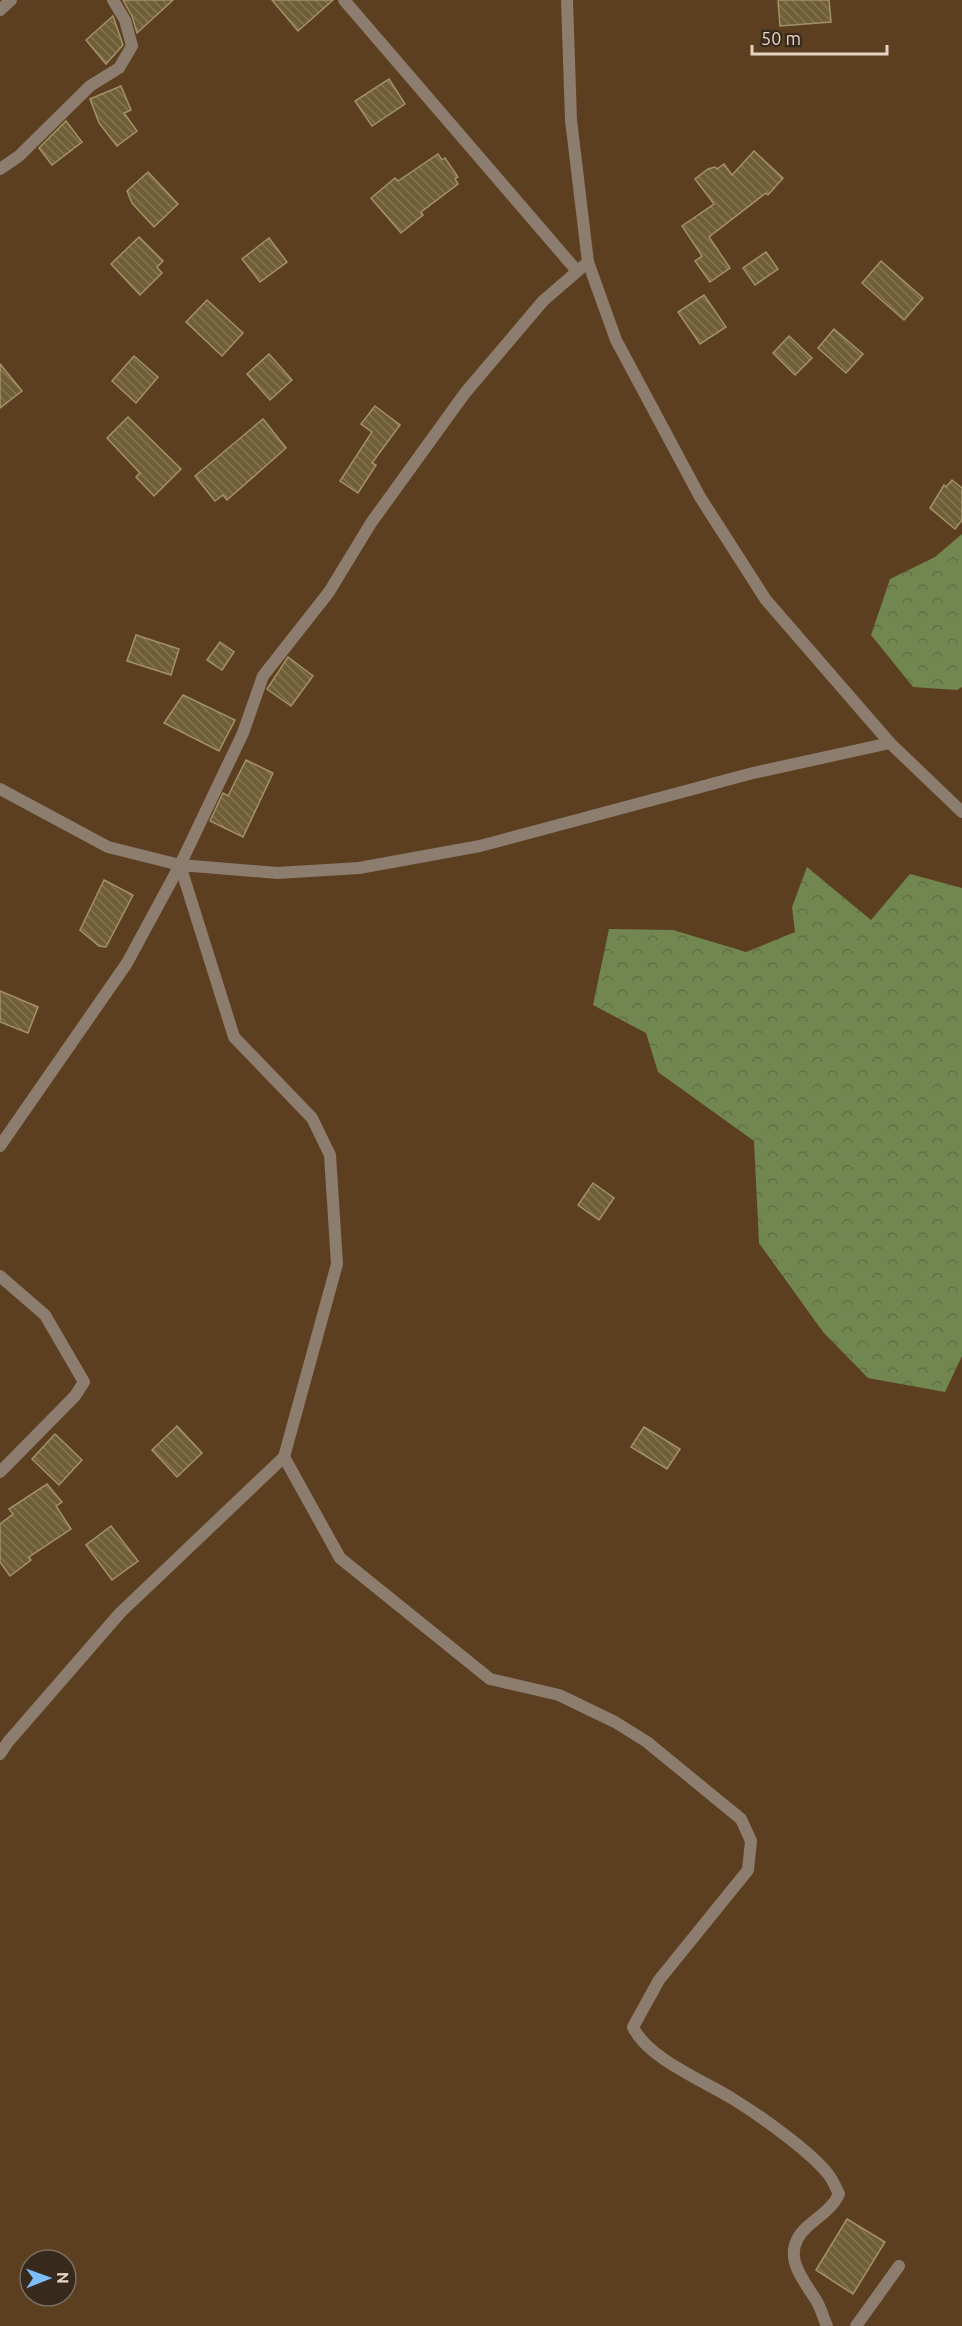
<svg xmlns="http://www.w3.org/2000/svg" width="962" height="2326" viewBox="0 0 962 2326" font-family="Ubuntu,sans-serif">
<style>
.forest{fill:url(#forest-crowns)}
.building{fill:url(#building-back-hatch);stroke:#a39168;stroke-width:1.5}
.lines{fill:none;stroke-linecap:round;stroke-linejoin:round}
.minor{stroke:#8c7d6f;stroke-width:12}
</style>
<defs>
<pattern id="forest-crowns" width="20" height="18" patternUnits="userSpaceOnUse" patternTransform="scale(1.5)"><rect width="20" height="18" fill="#71874f"/><path d="M2 6a3 3 0 1 1 6 0M12 15a3 3 0 1 1 6 0" fill="none" stroke="#626e48"/></pattern>
<pattern id="building-back-hatch" width="6" height="6" patternUnits="userSpaceOnUse" patternTransform="scale(1.5)"><rect width="6" height="6" fill="#6f5e36"/><path d="M-1 5l2 2M0 0l6 6M5-1l2 2" fill="none" stroke="#847451"/></pattern>
</defs>
<rect width="100%" height="100%" fill="#5c3f20"/>
<g class="forest">
<polygon points="962,534 962,687 957,690 913,687 871,635 890,579 935,557"/>
<polygon points="807,867 871,920 910,874 962,888 962,1356 945,1392 868,1378 823,1332 759,1243 754,1141 658,1072 646,1033 593,1005 609,929 673,930 746,952 795,932 792,907"/>
</g>
<g class="building">
<polygon points="123,0 173,0 137,33 132,16"/>
<polygon points="272,0 333,0 298,31"/>
<polygon points="778,0 829,0 831,22 780,26"/>
<polygon points="113,16 123,45 106,64 86,40"/>
<polygon points="389,79 405,104 372,126 355,101"/>
<polygon points="121,86 131,110 124,113 137,131 117,146 99,123 90,99"/>
<polygon points="66,121 82,142 52,165 39,148"/>
<polygon points="754,151 783,178 768,195 766,193 709,237 730,268 710,282 695,261 702,256 682,226 714,204 695,179 708,169 715,167 717,169 724,164 732,175"/>
<polygon points="438,154 442,160 445,158 458,177 455,179 458,184 421,212 423,215 401,233 371,198 395,178 398,181"/>
<polygon points="148,172 178,204 154,227 132,203 127,191"/>
<polygon points="139,237 163,261 157,267 162,273 140,295 111,264"/>
<polygon points="269,238 287,262 260,282 242,259"/>
<polygon points="766,252 778,269 755,285 743,268"/>
<polygon points="881,261 923,298 904,320 862,283"/>
<polygon points="704,295 726,327 700,344 678,312"/>
<polygon points="207,300 243,333 222,356 186,322"/>
<polygon points="834,329 863,354 846,373 818,348"/>
<polygon points="789,336 812,358 795,375 773,353"/>
<polygon points="269,354 292,380 270,400 247,374"/>
<polygon points="134,356 158,377 136,403 112,381"/>
<polygon points="0,364 22,391 0,408"/>
<polygon points="375,406 400,425 372,463 376,465 358,493 340,481 372,432 361,424"/>
<polygon points="128,417 181,469 154,496 136,477 140,473 107,438"/>
<polygon points="263,419 286,448 227,500 223,495 215,501 195,476"/>
<polygon points="952,480 962,488 962,520 955,529 930,508 944,485 946,487"/>
<polygon points="136,635 179,649 171,675 127,661"/>
<polygon points="220,642 234,652 222,670 207,660"/>
<polygon points="288,657 313,676 291,706 267,689"/>
<polygon points="183,695 235,720 219,751 164,723"/>
<polygon points="246,760 273,773 243,837 210,821 223,793 228,796"/>
<polygon points="104,880 133,895 106,947 99,946 80,930"/>
<polygon points="0,991 38,1007 28,1033 0,1022"/>
<polygon points="593,1183 614,1198 599,1220 578,1205"/>
<polygon points="177,1426 202,1453 177,1477 152,1450"/>
<polygon points="644,1427 680,1449 667,1469 631,1447"/>
<polygon points="55,1434 82,1460 59,1485 32,1459"/>
<polygon points="47,1484 62,1502 56,1506 71,1529 29,1557 31,1560 10,1576 0,1562 0,1524 13,1514 9,1509"/>
<polygon points="111,1526 138,1561 112,1580 86,1545"/>
<polygon points="847,2219 885,2242 853,2294 816,2270"/>
</g>
<g class="lines">
<g class="minor">
<polyline points="344,0 577,271"/>
<polyline points="567,0 571,120 588,262 616,340 700,497 766,600 890,743 962,812"/>
<polyline points="0,10 11,0"/>
<polyline points="0,169 19,156 90,86 119,68 132,46 125,20 113,0"/>
<polyline points="0,789 108,847 180,865 277,873 359,868 480,846 753,773 890,743"/>
<polyline points="0,1146 127,963 180,865 243,733 263,676 329,592 371,523 465,393 543,301 588,262"/>
<polyline points="0,1276 45,1315 84,1382 75,1396 0,1472"/>
<path d="M284,1457L340,1558L490,1679L559,1695L615,1722L647,1742L741,1819L751,1841L748,1870L659,1980L633,2027C647,2058 704,2081 733,2099C759,2115 810,2151 828,2174C833,2180 836,2188 839,2194C833,2208 818,2217 807,2227C780,2252 800,2275 816,2300C821,2308 823,2317 827,2326"/>
<polyline points="0,1754 8,1742 120,1613 284,1457 337,1264 330,1155 312,1118 234,1037 180,865"/>
<polyline points="856,2326 899,2266"/>
</g>
</g>
<g transform="translate(48 2278) rotate(89)"><circle r="28" fill="#37291c" stroke="#7d6d5f" stroke-width="1.5"/>
<path d="M0-4.5L10 22L0 15L-10 22Z" fill="#7cbef9"/>
<text y="-9" font-size="16" font-weight="bold" text-anchor="middle" fill="#e6d4c3">N</text>
</g>
<path d="M752 45v9h135v-9" fill="none" stroke="#e6d4c3" stroke-width="3"/>
<text x="761" y="45" font-size="18" fill="#e6d4c3" stroke="#37291c" stroke-width="4.5" paint-order="stroke">50 m</text>
</svg>
